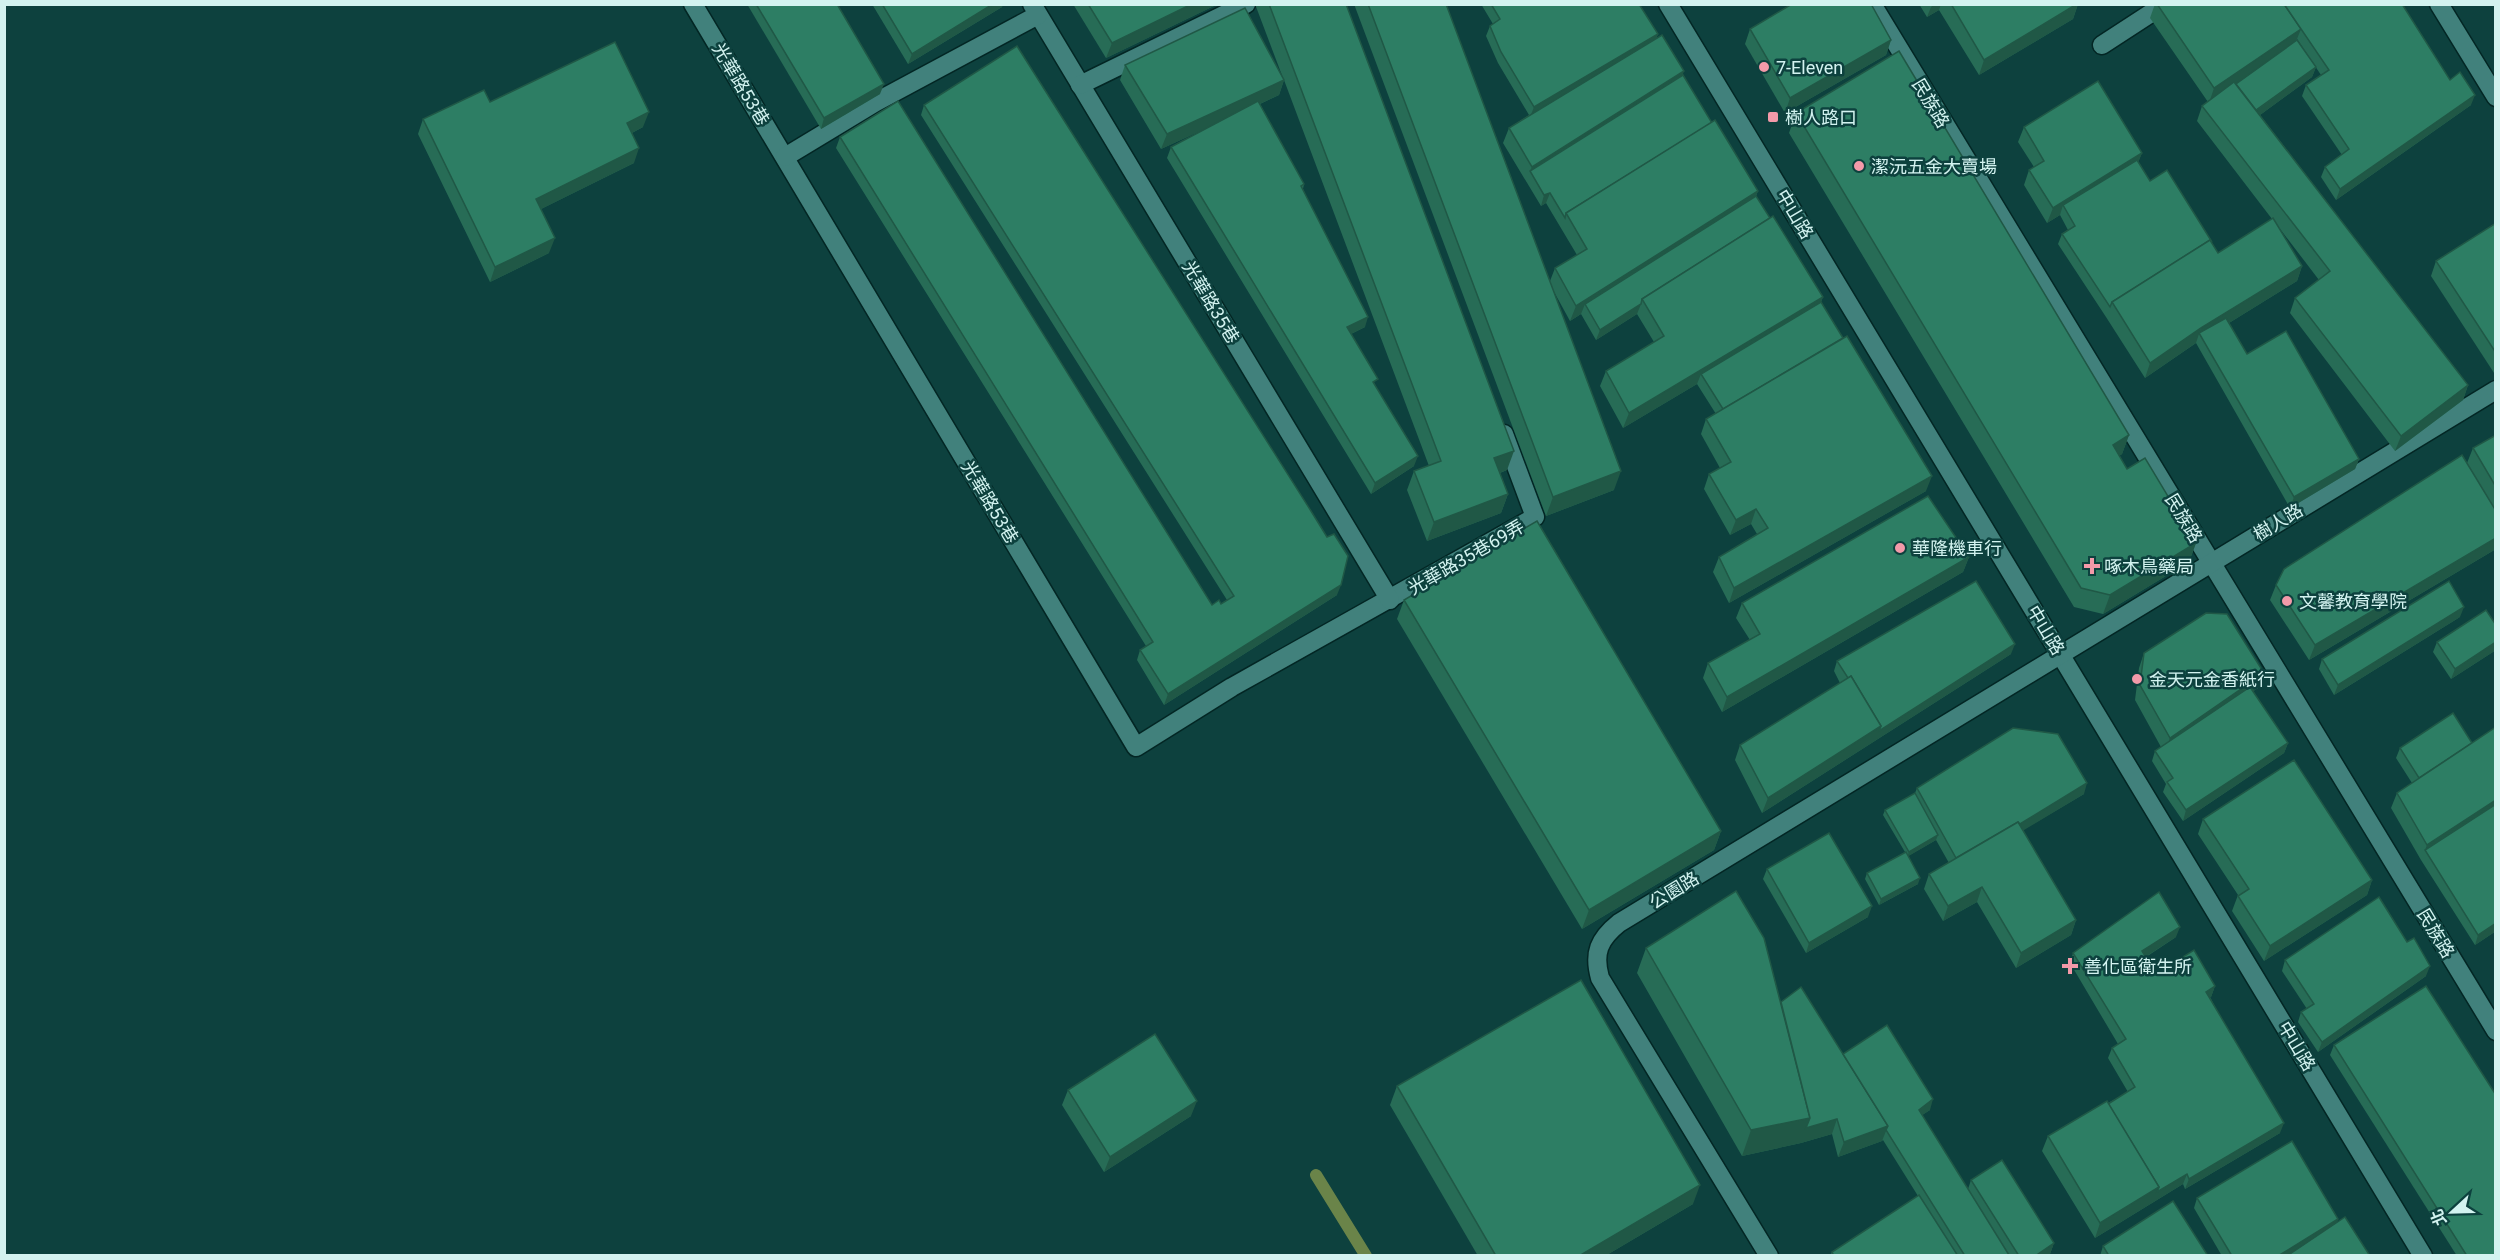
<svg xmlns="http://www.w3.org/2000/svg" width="2500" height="1260" viewBox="0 0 2500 1260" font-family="Roboto,'Noto Sans TC',sans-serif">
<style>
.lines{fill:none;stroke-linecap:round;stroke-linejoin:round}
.stream{stroke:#6a8449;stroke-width:12}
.minor-casing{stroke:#032624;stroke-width:21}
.minor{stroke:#41817c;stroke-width:18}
.wall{fill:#276c56}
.shaded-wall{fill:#205846}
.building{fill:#2d7e64;stroke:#205846;stroke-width:1.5}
.poi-dot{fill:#f39aa9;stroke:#0d413e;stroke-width:2}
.labels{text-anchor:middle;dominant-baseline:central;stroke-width:5;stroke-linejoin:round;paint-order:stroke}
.poi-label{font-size:18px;fill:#d3f3f0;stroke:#0d413e;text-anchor:start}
.street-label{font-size:18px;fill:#d3f3f0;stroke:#0d413e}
</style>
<rect width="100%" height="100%" fill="#0d413e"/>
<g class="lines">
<polyline class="stream" points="1316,1175 1366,1256"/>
<g class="minor-casing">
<g id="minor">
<polyline points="693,4 1136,747 1232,687 1535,517 1504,434"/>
<polyline points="1032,4 1390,600"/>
<polyline points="1668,4 2423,1256"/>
<polyline points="1872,4 2496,1031"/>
<polyline points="2439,4 2496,97"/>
<polyline points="2102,45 2165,4"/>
<polyline points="1080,85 1246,4"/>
<polyline points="785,157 876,102 1038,15"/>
<path d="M1769,1256L1600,978C1593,953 1599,939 1619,923L2496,390"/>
</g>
</g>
<use href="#minor" class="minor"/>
</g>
<g class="wall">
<polygon points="747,4 837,4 880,94 821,129"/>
<polygon points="872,4 1003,4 1002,7 908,64"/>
<polygon points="1073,4 1218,4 1106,58"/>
<polygon points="1255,4 1346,4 1507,470 1500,473 1508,494 1501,513 1427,541 1407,490 1414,471 1429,466 1284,80 1279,95 1260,104 1304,184 1303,189 1365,327 1351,334 1414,466 1371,494 1167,158 1171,147 1209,127 1161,149 1120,80 1125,65 1283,78"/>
<polygon points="1354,4 1446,4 1550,281 1555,268 1577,255 1546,203 1541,206 1503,143 1509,128 1529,115 1498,63 1486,36 1490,26 1493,24 1481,4 1639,4 1658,34 1656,39 1683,75 1712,123 1758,191 1756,196 1770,218 1823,297 1821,302 1926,491 1729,603 1713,572 1719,557 1757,534 1751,524 1730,535 1704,489 1709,474 1720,468 1701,434 1706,419 1716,414 1697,384 1623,428 1600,386 1606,371 1654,342 1637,314 1596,340 1581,314 1570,321 1553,290 1614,490 1546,516"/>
<polygon points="1919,4 2078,4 2073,19 1979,75 1939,10 1927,17"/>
<polygon points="2155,4 2402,4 2450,80 2471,105 2336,200 2321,177 2325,167 2342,155 2302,96 2306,85 2321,75 2297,39 2297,40 2316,67 2312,77 2260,115 2468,385 2463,400 2395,451 2290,313 2295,298 2319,280 2277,225 2302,266 2297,281 2229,323 2247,354 2359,459 2355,469 2290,508 2196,343 2145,378 2106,317 2058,244 2062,234 2068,230 2060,215 2047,223 2024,185 2029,170 2034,167 2018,142 2024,127 2142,153 2138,162 2150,181 2218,253 2272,219 2197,121 2202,106 2208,102 2150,18"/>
<polygon points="1750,29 1891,40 1886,55 1785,113 1745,44"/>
<polygon points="490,102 643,127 632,133 634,163 541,209 549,253 490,282 418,134 423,119"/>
<polygon points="924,105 1337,595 1164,705 1137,660 1140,650 1146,646 836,148 840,137 1212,605 1221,604 1227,600 921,115"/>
<polygon points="1796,113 2129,435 2122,454 2119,456 2127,469 2196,543 2189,562 2103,614 2074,607 1789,133"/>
<polygon points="2496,223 2496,376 2431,276 2436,261"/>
<polygon points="2496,435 2496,549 2309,660 2270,600 2276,585 2467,463 2473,448"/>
<polygon points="1969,557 1963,572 1722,712 1703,678 1708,663 1750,640 1736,618 1742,603"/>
<polygon points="1404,600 1721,831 1714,850 1582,929 1397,619"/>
<polygon points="2460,617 2334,695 2319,669 2322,659"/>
<polygon points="2496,625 2496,650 2451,679 2433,652 2437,642"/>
<polygon points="2144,653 2258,688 2253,691 2288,743 2284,753 2183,821 2163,792 2166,784 2152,761 2155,751 2161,747 2135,700 2139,668"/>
<polygon points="2011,654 1762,813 1735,760 1740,745 1840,683 1834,671 1837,661"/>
<polygon points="2496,727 2496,931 2475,945 2421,860 2391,808 2397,793 2412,783 2396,758 2400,748 2472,743"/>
<polygon points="1917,788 2084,794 2023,830 2076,920 2071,935 2016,968 1977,902 1943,921 1924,889 1929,874 1949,863 1936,840 1908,856 1918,884 1879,905 1865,879 1867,873 1905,852 1883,815 1885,810 1915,793"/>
<polygon points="2203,819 2372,880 2367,895 2264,961 2232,911 2238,895 2198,834"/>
<polygon points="1767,869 1868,917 1806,953 1763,879"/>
<polygon points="2176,937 2146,957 2156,974 2215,986 2211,997 2210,997 2280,1133 2185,1189 2183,1184 2095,1238 2042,1151 2048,1136 2128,1092 2108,1058 2112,1048 2118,1044 2070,963 2073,953"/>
<polygon points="1646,948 1781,1002 1843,1054 1930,1110 1922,1115 1968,1189 1971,1180 2054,1243 2050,1254 2047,1256 1830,1256 1832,1252 1918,1196 1883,1140 1882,1141 1838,1157 1832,1134 1801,1143 1742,1156 1637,973"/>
<polygon points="2285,960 2426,976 2318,1052 2298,1022 2301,1012 2307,1009 2282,971"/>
<polygon points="2334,1045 2496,1256 2457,1256 2330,1055"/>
<polygon points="1397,1086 1693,1204 1605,1256 1478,1256 1390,1105"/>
<polygon points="1068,1090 1191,1116 1104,1172 1062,1105"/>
<polygon points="2197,1198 2338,1219 2337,1222 2370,1256 2222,1256 2194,1208"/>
<polygon points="2103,1246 2208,1256 2100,1256"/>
</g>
<g class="shaded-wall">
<polygon points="993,4 1003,4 1002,7 908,64 912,54"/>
<polygon points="1192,4 1218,4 1106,58 1112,43"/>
<polygon points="1935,4 1941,4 1939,10 1927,17 1931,7"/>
<polygon points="2078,4 2073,19 1979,75 1984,60"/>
<polygon points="2301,29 2295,44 2209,103 2214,88"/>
<polygon points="1658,34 1654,45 1530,117 1534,107"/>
<polygon points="1891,40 1886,55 1785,113 1790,98"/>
<polygon points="2316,67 2312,77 2249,123 2253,113"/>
<polygon points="1684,71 1679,86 1530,171 1532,167"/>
<polygon points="1284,80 1279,95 1161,149 1167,134"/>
<polygon points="884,84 880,94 821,129 824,118"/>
<polygon points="2475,95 2471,105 2336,200 2340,189"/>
<polygon points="649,112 643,127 622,138 627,123"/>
<polygon points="639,148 634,163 531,214 536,199"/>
<polygon points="2142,153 2136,168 2063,205 2060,215 2047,223 2053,208"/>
<polygon points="1758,191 1752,206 1585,304 1581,314 1570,321 1576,306"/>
<polygon points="1550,193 1546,203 1541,206 1544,195"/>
<polygon points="555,238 549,253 490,282 495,267"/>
<polygon points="2302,266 2297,281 2203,339 2199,333 2201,328"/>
<polygon points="1823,297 1817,312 1701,374 1697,384 1623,428 1629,413"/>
<polygon points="1641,304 1637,314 1596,340 1600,330"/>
<polygon points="1368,317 1365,327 1343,338 1347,327"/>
<polygon points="2201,328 2196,343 2145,378 2150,363"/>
<polygon points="2468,385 2463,400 2395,451 2401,436"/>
<polygon points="2129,435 2122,454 2106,465 2113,445"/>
<polygon points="1514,451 1507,470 1488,477 1494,458"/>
<polygon points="1418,456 1414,466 1371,494 1375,483"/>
<polygon points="2359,459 2355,469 2290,508 2294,497"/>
<polygon points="1621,471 1614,490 1546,516 1553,497"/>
<polygon points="1932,476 1926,491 1729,603 1734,588"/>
<polygon points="1508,494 1501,513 1427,541 1434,522"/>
<polygon points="1756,509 1751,524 1730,535 1736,520"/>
<polygon points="2496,538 2496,549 2309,660 2315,645"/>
<polygon points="2196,543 2189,562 2103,614 2110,595"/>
<polygon points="1969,557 1963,572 1722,712 1727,697"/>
<polygon points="1341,585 1337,595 1164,705 1168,694"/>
<polygon points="2464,607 2460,617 2334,695 2338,685"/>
<polygon points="2496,642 2496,650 2451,679 2455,669"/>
<polygon points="2015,644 2011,654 1762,813 1768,798 1881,726"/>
<polygon points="2264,673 2258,688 2164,753 2170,738"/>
<polygon points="2288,743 2284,753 2183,821 2186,810"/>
<polygon points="2087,783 2084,794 1954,872 1958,861"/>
<polygon points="2496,800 2496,812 2425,850 2427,845"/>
<polygon points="1721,831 1714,850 1582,929 1589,910"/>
<polygon points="1938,835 1936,840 1907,857 1909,852"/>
<polygon points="1920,878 1918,884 1879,905 1881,899"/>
<polygon points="2372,880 2367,895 2264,961 2270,946"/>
<polygon points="1982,887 1977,902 1943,921 1948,906"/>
<polygon points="1872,906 1868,917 1806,953 1809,943"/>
<polygon points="2076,920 2071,935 2016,968 2021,953"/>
<polygon points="2496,923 2496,931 2475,945 2478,935"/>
<polygon points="2180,927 2176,937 2139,961 2142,951"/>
<polygon points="2430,966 2426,976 2318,1052 2322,1042"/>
<polygon points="2215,986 2211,997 2203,1002 2206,992"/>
<polygon points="1933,1099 1930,1110 1915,1120 1919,1110"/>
<polygon points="1197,1101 1191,1116 1104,1172 1110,1157"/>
<polygon points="1810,1118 1837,1119 1832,1134 1801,1143 1742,1156 1751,1130"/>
<polygon points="2284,1123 2280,1133 2185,1189 2189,1179"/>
<polygon points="1888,1126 1882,1141 1838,1157 1844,1142"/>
<polygon points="2187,1174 2183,1184 2095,1238 2100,1223 2159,1187"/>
<polygon points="1700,1185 1693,1204 1605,1256 1579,1256"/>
<polygon points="2338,1219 2335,1230 2291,1256 2278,1256"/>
<polygon points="2054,1243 2050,1254 2047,1256 2035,1256"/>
</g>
<g class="building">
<polygon points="756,4 837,4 884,84 824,118"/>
<polygon points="882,4 993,4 912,54"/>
<polygon points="1088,4 1192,4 1112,43"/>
<polygon points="1269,4 1346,4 1514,451 1494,458 1508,494 1434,522 1414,471 1441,461"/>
<polygon points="1368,4 1446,4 1621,471 1553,497"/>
<polygon points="1491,4 1639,4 1658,34 1534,107 1501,52 1490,26 1500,19"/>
<polygon points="1792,4 1871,4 1891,40 1790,98 1750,29"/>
<polygon points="1951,4 2077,4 1984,60"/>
<polygon points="2157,4 2284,4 2301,29 2214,88"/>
<polygon points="2284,4 2402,4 2450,80 2460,72 2475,95 2340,189 2325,167 2349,149 2306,85 2329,70"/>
<polygon points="1245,8 1284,80 1167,134 1125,65"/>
<polygon points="1662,35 1684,71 1532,167 1509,128"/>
<polygon points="2297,40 2316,67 2256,110 2236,84"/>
<polygon points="615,42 649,112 627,123 639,148 536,199 555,238 495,267 423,119 484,90 490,102"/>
<polygon points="1017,46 1311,511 1327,537 1334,534 1348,556 1341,585 1168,694 1140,650 1153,642 840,137 898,101 1212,605 1219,600 1221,604 1234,596 924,105"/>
<polygon points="1899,51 2129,435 2113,445 2127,469 2145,458 2196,543 2110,595 2081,588 1796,113"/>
<polygon points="1683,75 1712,123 1566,213 1565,218 1550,193 1544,195 1530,171"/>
<polygon points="2098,81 2142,153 2053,208 2029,170 2044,161 2024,127"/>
<polygon points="2234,82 2468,385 2401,436 2295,298 2330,271 2202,106"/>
<polygon points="1258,101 1304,184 1301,186 1368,317 1347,327 1378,379 1373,382 1418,456 1375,483 1171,147"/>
<polygon points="1715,120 1758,191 1576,306 1555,268 1587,249 1566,213"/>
<polygon points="2137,160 2150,181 2167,170 2212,242 2210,240 2112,302 2110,307 2062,234 2075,226 2063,205"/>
<polygon points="1756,196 1770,218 1642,299 1641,304 1600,330 1585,304"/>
<polygon points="1773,216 1823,297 1629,413 1606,371 1664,336 1642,299"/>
<polygon points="2273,218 2302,266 2201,328 2150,363 2112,302 2210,240 2218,253"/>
<polygon points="2496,223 2496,353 2436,261"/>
<polygon points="1821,302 1843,338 1723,409 1701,374"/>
<polygon points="2226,318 2247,354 2286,331 2359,459 2294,497 2199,333"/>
<polygon points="1847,336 1932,476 1734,588 1719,557 1768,528 1756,509 1736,520 1709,474 1731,462 1706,419"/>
<polygon points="2496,435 2496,487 2473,448"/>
<polygon points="2462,455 2496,511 2496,538 2315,645 2276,585 2284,569"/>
<polygon points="1928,496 1969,557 1727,697 1708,663 1760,634 1742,603"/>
<polygon points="1537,521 1721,831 1589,910 1404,600"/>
<polygon points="1976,581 2015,644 1879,731 1881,726 1851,676 1848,678 1837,661"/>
<polygon points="2449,581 2464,607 2338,685 2322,659"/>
<polygon points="2486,610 2496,625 2496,642 2455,669 2437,642"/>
<polygon points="2206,613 2227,614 2264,673 2170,738 2140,685 2144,653"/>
<polygon points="1851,676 1881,726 1768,798 1740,745"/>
<polygon points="2250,687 2288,743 2186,810 2167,782 2173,778 2155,751"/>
<polygon points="2453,713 2472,743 2419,778 2400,748"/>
<polygon points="2496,727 2496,800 2427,845 2397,793"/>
<polygon points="2013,728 2058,734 2087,783 2020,824 2018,822 1956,858 1917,788"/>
<polygon points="2294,760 2372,880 2270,946 2238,896 2249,889 2203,819"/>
<polygon points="1915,793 1938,835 1909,852 1885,810"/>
<polygon points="2496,804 2496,923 2478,935 2425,850"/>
<polygon points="2018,822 2076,920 2021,953 1982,887 1948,906 1929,874"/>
<polygon points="1829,833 1872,906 1809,943 1767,869"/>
<polygon points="1906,852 1920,878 1881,899 1867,873"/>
<polygon points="1736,891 1764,938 1810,1118 1751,1130 1646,948"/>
<polygon points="2159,892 2180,927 2142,951 2156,974 2194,950 2215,986 2206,992 2284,1123 2189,1179 2187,1174 2157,1192 2159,1187 2108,1104 2135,1087 2112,1048 2126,1039 2073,953"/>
<polygon points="2379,897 2407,942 2414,938 2430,966 2322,1042 2301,1012 2314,1004 2285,960"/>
<polygon points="1581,980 1700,1185 1579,1256 1496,1256 1397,1086"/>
<polygon points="2426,986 2496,1095 2496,1256 2467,1256 2334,1045"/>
<polygon points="1801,987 1888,1126 1844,1142 1837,1119 1806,1128 1810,1118 1781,1002"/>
<polygon points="1887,1025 1933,1099 1919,1110 2009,1255 2008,1256 1965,1256 1886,1130 1888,1126 1843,1054"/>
<polygon points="1155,1034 1197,1101 1110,1157 1068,1090"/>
<polygon points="2107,1101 2159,1187 2100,1223 2048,1136"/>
<polygon points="2292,1141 2338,1219 2278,1256 2232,1256 2197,1198"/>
<polygon points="2002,1160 2054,1243 2035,1256 2019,1256 1971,1180"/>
<polygon points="1919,1195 1958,1256 1834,1256 1832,1252"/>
<polygon points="2173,1201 2208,1256 2109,1256 2103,1246"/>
<polygon points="2345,1217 2370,1256 2287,1256"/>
</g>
<g class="poi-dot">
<circle cx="1764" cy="67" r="6"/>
<rect x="1767" y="111" width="12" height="12" rx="3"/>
<circle cx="1859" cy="166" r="6"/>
<circle cx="1900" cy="548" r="6"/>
<path d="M2089 557h6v6h6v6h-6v6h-6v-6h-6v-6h6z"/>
<circle cx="2287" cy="601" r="6"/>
<circle cx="2137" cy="679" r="6"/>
<path d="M2067 957h6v6h6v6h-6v6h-6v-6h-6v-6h6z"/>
</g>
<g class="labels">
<g class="poi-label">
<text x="1776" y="67">7-Eleven</text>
<text x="1785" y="117">樹人路口</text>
<text x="1871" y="166">潔沅五金大賣場</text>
<text x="1912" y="548">華隆機車行</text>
<text x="2104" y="566">啄木鳥藥局</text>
<text x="2299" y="601">文馨教育學院</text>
<text x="2149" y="679">金天元金香紙行</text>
<text x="2084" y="966">善化區衛生所</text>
</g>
<g class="street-label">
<text transform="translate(741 84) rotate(59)">光華路53巷</text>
<text transform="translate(1931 103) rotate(59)">民族路</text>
<text transform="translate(1795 214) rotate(59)">中山路</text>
<text transform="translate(1211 302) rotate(59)">光華路35巷</text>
<text transform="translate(990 502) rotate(59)">光華路53巷</text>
<text transform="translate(2184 518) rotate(59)">民族路</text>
<text transform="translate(2278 522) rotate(-31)">樹人路</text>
<text transform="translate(1466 557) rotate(-30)">光華路35巷69弄</text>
<text transform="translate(2046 630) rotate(59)">中山路</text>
<text transform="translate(1674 890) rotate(-31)">公園路</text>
<text transform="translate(2436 933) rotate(59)">民族路</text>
<text transform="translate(2297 1046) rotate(59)">中山路</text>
</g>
</g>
<rect width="2500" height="1260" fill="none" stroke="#d3f3f0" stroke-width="12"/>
<g transform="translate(2452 1212) rotate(248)" stroke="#0d413e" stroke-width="4.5" paint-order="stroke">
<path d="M0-4.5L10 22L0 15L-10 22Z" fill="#d3f3f0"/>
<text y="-9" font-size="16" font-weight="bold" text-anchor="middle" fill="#d3f3f0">北</text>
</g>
</svg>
